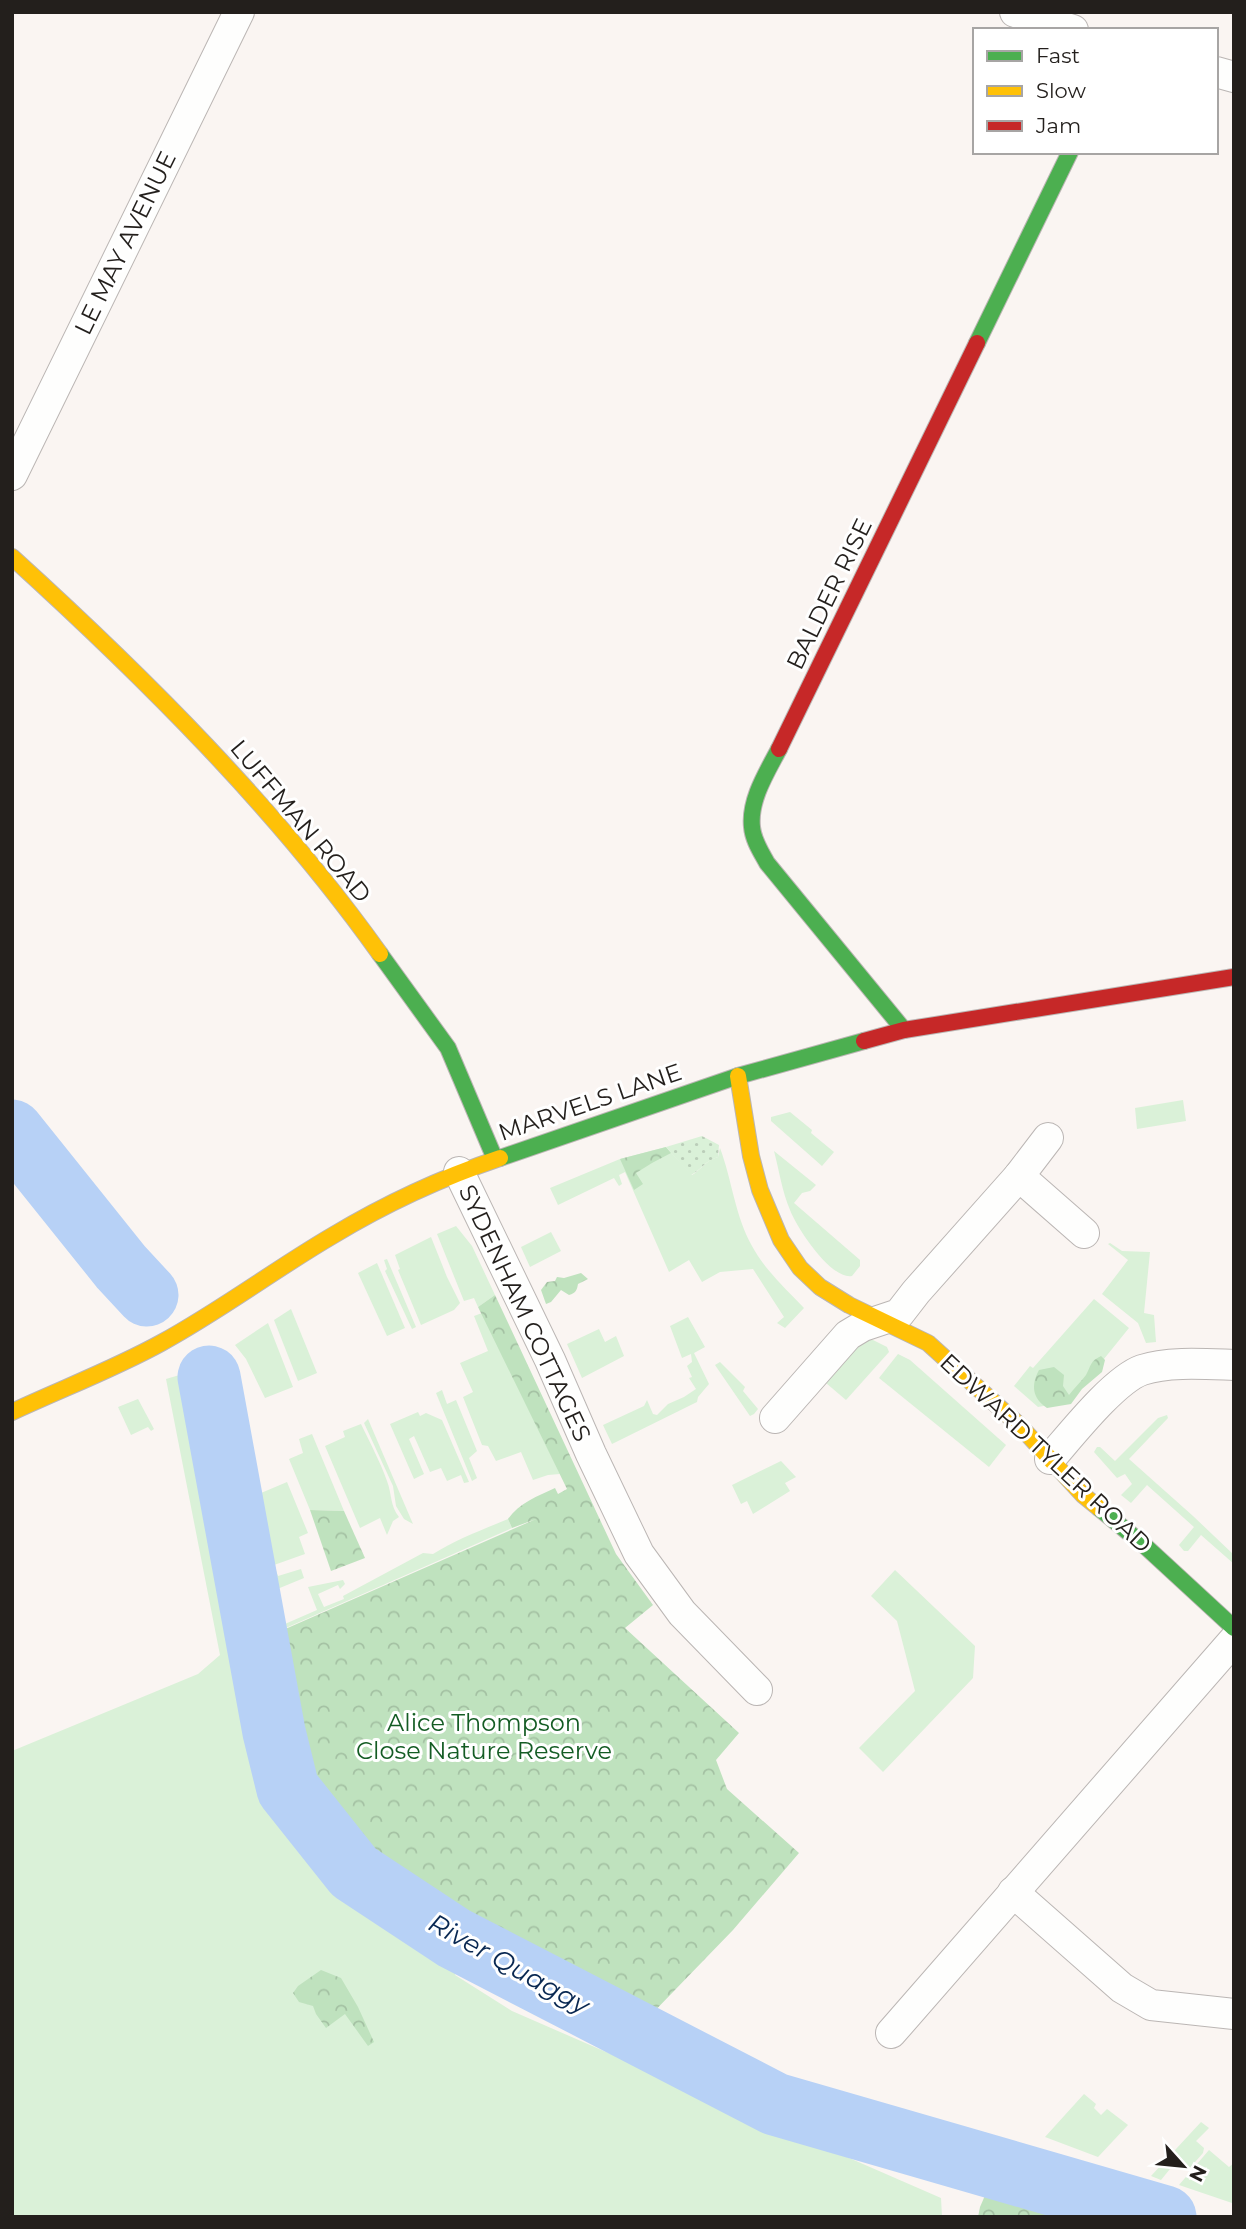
<svg xmlns="http://www.w3.org/2000/svg" width="1246" height="2229" viewBox="0 0 1246 2229" font-family="Montserrat,sans-serif">
<style>
.green{fill:#daf1d8}
.forest{fill:url(#forest-crowns)}
.garden{fill:url(#garden-dots)}
.lines{fill:none;stroke-linecap:round;stroke-linejoin:round}
.stream{stroke:#b7d1f6;stroke-width:10}
.river{stroke:#b7d1f6;stroke-width:63}
.street-casing{stroke:#bbb6b4;stroke-width:32}
.fast-casing{stroke:#bbb6b4;stroke-width:18}
.slow-casing{stroke:#bbb6b4;stroke-width:18}
.jam-casing{stroke:#bbb6b4;stroke-width:18}
.street{stroke:#fefefd;stroke-width:30}
.fast{stroke:#4caf50;stroke-width:16}
.slow{stroke:#ffc107;stroke-width:16}
.jam{stroke:#c62828;stroke-width:16}
.labels{text-anchor:middle;dominant-baseline:central;stroke-width:6;stroke-linejoin:round;paint-order:stroke}
.street-label{font-size:24px;fill:#231f1c;stroke:#fff}
.park-label{font-size:24px;fill:#145c24;stroke:#fff}
.water-label{font-size:26px;font-style:italic;fill:#092852;stroke:#fff}
</style>
<defs>
<pattern id="forest-crowns" width="20" height="18" patternUnits="userSpaceOnUse" patternTransform="scale(1.75)"><rect width="20" height="18" fill="#bfe2be"/><path d="M2 6a3 3 0 1 1 6 0M12 15a3 3 0 1 1 6 0" fill="none" stroke="#a4c1a3"/></pattern>
<pattern id="garden-dots" width="8" height="8" patternUnits="userSpaceOnUse" patternTransform="scale(1.75)"><rect width="8" height="8" fill="#daf1d8"/><path d="M2 2h.1M6 6h.1" fill="none" stroke="#bbceb9" stroke-width="1.8" stroke-linecap="round"/></pattern>
</defs>
<rect width="100%" height="100%" fill="#faf5f2"/>
<g class="green">
<polygon points="1183,1100 1186,1121 1137,1129 1135,1108"/>
<polygon points="790,1112 812,1130 811,1133 834,1152 822,1166 771,1121 771,1117"/>
<path d="M666,1147L692,1175C702,1169 706,1160 718,1157L720,1148C732,1180 735,1216 752,1246C765,1270 785,1288 804,1308L785,1328L777,1323L784,1317L753,1269L720,1272L702,1282L689,1260L669,1272L625,1172L619,1175L622,1184L619,1186L614,1178L558,1205L550,1188L620,1159Z"/>
<path d="M774,1151L816,1185L810,1191L802,1193L794,1203L860,1260V1266L852,1276C831,1280 797,1228 790,1210C782,1191 779,1170 774,1151Z"/>
<polygon points="456,1226 472,1246 495,1295 478,1307 474,1298 464,1301 437,1234"/>
<polygon points="551,1232 561,1251 530,1267 521,1247"/>
<polygon points="431,1237 447,1277 460,1303 454,1310 421,1325 398,1270 400,1269 395,1255"/>
<polygon points="1110,1243 1122,1251 1150,1252 1144,1313 1154,1315 1156,1342 1146,1343 1138,1323 1102,1294 1128,1260 1108,1244"/>
<polygon points="387,1259 416,1327 412,1329 385,1271 387,1269 384,1260"/>
<polygon points="377,1263 405,1328 387,1336 358,1273"/>
<polygon points="1094,1299 1129,1328 1070,1401 1038,1407 1014,1386 1030,1366 1033,1368"/>
<polygon points="291,1309 317,1373 298,1381 274,1320"/>
<polygon points="482,1313 560,1474 548,1475 533,1480 521,1452 496,1461 488,1446 482,1445 463,1397 473,1392 460,1363 488,1351 474,1316"/>
<polygon points="688,1317 705,1347 694,1353 709,1384 698,1397 697,1402 612,1444 603,1425 644,1406 647,1400 653,1414 657,1415 668,1404 684,1397 696,1389 689,1378 692,1377 687,1366 692,1362 691,1354 682,1358 670,1326"/>
<polygon points="268,1323 293,1387 265,1398 246,1359 235,1345"/>
<polygon points="599,1329 605,1342 616,1336 624,1356 582,1378 567,1344"/>
<polygon points="869,1338 887,1347 889,1352 846,1400 826,1383 862,1341"/>
<polygon points="898,1354 910,1360 1006,1445 989,1467 879,1378"/>
<polygon points="720,1362 745,1387 743,1391 758,1409 754,1414 750,1416 715,1365"/>
<polygon points="193,1371 197,1379 279,1793 348,1880 342,1890 460,1965 455,1975 512,2011 941,2198 942,2217 12,2217 12,1751 198,1674 220,1655 166,1379"/>
<polygon points="442,1390 447,1404 456,1400 477,1451 469,1458 477,1478 472,1481 436,1393"/>
<polygon points="138,1399 154,1429 151,1431 148,1427 131,1435 118,1407"/>
<polygon points="418,1412 420,1416 426,1413 442,1420 469,1482 464,1483 461,1475 447,1481 441,1468 430,1472 414,1436 409,1439 424,1474 414,1479 390,1424"/>
<polygon points="1167,1415 1168,1418 1129,1459 1193,1516 1234,1555 1234,1564 1201,1535 1188,1551 1184,1551 1179,1545 1194,1527 1147,1485 1131,1503 1121,1495 1132,1484 1125,1474 1117,1478 1094,1452 1097,1447 1100,1447 1115,1461 1158,1418"/>
<polygon points="368,1419 413,1524 404,1519 396,1506 393,1486 364,1423"/>
<path d="M361,1424C370,1443 380,1461 387,1481C392,1494 390,1506 399,1517L393,1521L387,1535L380,1518L360,1528L325,1446L345,1437L343,1431Z"/>
<polygon points="312,1434 344,1511 310,1510 289,1459 303,1453 299,1439"/>
<polygon points="781,1461 796,1477 785,1483 790,1491 753,1514 747,1501 741,1504 732,1485"/>
<polygon points="287,1482 308,1533 299,1537 305,1554 274,1565 278,1576 301,1569 304,1578 258,1597 240,1502"/>
<path d="M508,1519L512,1528L279,1631L278,1627L317,1610L308,1587L343,1580L345,1584L340,1589L338,1585L318,1594L324,1607L344,1599L343,1596L423,1553L433,1554C457,1539 482,1530 508,1519Z"/>
<polygon points="895,1570 975,1646 973,1678 883,1772 859,1748 915,1691 897,1621 871,1596"/>
<polygon points="1084,2094 1096,2104 1094,2108 1101,2115 1107,2109 1128,2125 1098,2157 1045,2137"/>
<polygon points="1201,2122 1209,2128 1196,2141 1204,2148 1203,2153 1188,2170 1174,2164 1161,2180 1151,2176"/>
<polygon points="1209,2150 1229,2167 1234,2163 1234,2201 1232,2203 1179,2185"/>
</g>
<g class="forest">
<polygon points="666,1147 671,1153 652,1163 636,1173 643,1184 634,1190 620,1159"/>
<path d="M581,1273L588,1279L578,1284C577,1290 576,1293 569,1295L561,1290L551,1302L546,1304L541,1290L547,1282L555,1281L557,1277L564,1278Z"/>
<path d="M495,1295L616,1554L653,1605L625,1628L739,1733L716,1760L727,1789L799,1853L733,1930L643,2023L570,1994L479,1944L359,1864L294,1782L267,1637L536,1519L512,1528L508,1519C519,1503 538,1496 555,1488L558,1494L567,1489L478,1307Z"/>
<path d="M1101,1356L1105,1360L1102,1372L1082,1389L1071,1404L1047,1408C1032,1398 1031,1385 1039,1370L1054,1367L1064,1375L1063,1386L1069,1395C1074,1388 1081,1382 1086,1375C1091,1366 1090,1361 1101,1356Z"/>
<polygon points="310,1510 344,1511 365,1558 331,1571"/>
<polygon points="321,1970 341,1978 358,2007 374,2042 368,2046 345,2014 326,2028 316,2014 313,2006 299,2002 293,1993 298,1986"/>
<polygon points="993,2177 1139,2217 978,2217 980,2207"/>
</g>
<path class="garden" d="M702,1136L719,1145L718,1157C705,1161 702,1169 691,1175L666,1147Z"/>
<g class="lines">
<polyline class="stream" points="528,1999 540,1993 557,1992"/>
<g class="river">
<polyline points="12,1131 121,1267 147,1295"/>
<polyline points="209,1377 274,1732 288,1789 354,1872 454,1938 775,2104 1165,2217"/>
</g>
<g class="street-casing">
<g id="street">
<polyline points="1015,12 1073,30"/>
<polyline points="1216,72 1234,77"/>
<polyline points="12,475 239,12"/>
<polyline points="459,1172 550,1360 591,1454 639,1554 682,1613 757,1690"/>
<polyline points="1019,1176 1084,1233"/>
<polyline points="775,1418 848,1335 863,1326 899,1314 916,1292 1019,1176 1048,1138"/>
<path d="M1050,1459C1071,1435 1114,1380 1142,1370C1168,1361 1207,1364 1234,1365"/>
<polyline points="1013,1892 1122,1988 1151,2005 1234,2014"/>
<polyline points="891,2033 1234,1640"/>
</g>
</g>
<g class="fast-casing">
<g id="fast">
<polyline points="977,343 1070,152"/>
<path d="M779,749C767,772 749,800 752,827C753,840 761,852 767,863L904,1030"/>
<polyline points="380,954 448,1048 495,1159"/>
<polyline points="500,1158 738,1076 864,1041"/>
<polyline points="1099,1508 1145,1546 1234,1628"/>
</g>
</g>
<g class="slow-casing">
<g id="slow">
<path d="M12,557C143,676 277,809 380,954"/>
<polyline points="738,1076 751,1156 760,1190 781,1240 800,1268 820,1287 849,1305 928,1343 1020,1426 1083,1495 1099,1508"/>
<path d="M12,1412C61,1389 114,1369 161,1343C220,1311 274,1270 332,1236C385,1204 441,1178 500,1158"/>
</g>
</g>
<g class="jam-casing">
<g id="jam">
<polyline points="779,749 977,343"/>
<polyline points="864,1041 904,1030 1234,977"/>
</g>
</g>
<use href="#street" class="street"/>
<use href="#fast" class="fast"/>
<use href="#slow" class="slow"/>
<use href="#jam" class="jam"/>
</g>
<g class="labels">
<g class="street-label">
<text transform="translate(125 243) rotate(-64)">LE MAY AVENUE</text>
<text transform="translate(829 594) rotate(-64)">BALDER RISE</text>
<text transform="translate(301 821) rotate(50)">LUFFMAN ROAD</text>
<text transform="translate(590 1102) rotate(-19)">MARVELS LANE</text>
<text transform="translate(525 1313) rotate(65)">SYDENHAM COTTAGES</text>
<text transform="translate(1046 1453) rotate(43)">EDWARD TYLER ROAD</text>
</g>
<g class="park-label">
<text x="484" y="1722">Alice Thompson<tspan x="484" dy="28">Close Nature Reserve</tspan></text>
</g>
<g class="water-label">
<text transform="translate(509 1964) rotate(29)">River Quaggy</text>
</g>
</g>
<rect width="1246" height="2229" fill="none" stroke="#231f1c" stroke-width="28"/>
<rect x="973" y="28" width="245" height="126" fill="#ffffff" stroke="#a7a5a4" stroke-width="2"/>
<rect x="987" y="51" width="35" height="10" fill="#4caf50" stroke="#a7a5a4" stroke-width="2"/>
<text x="1036" y="63" font-size="21" fill="#231f1c">Fast</text>
<rect x="987" y="86" width="35" height="10" fill="#ffc107" stroke="#a7a5a4" stroke-width="2"/>
<text x="1036" y="98" font-size="21" fill="#231f1c">Slow</text>
<rect x="987" y="121" width="35" height="10" fill="#c62828" stroke="#a7a5a4" stroke-width="2"/>
<text x="1036" y="133" font-size="21" fill="#231f1c">Jam</text>
<g transform="translate(1183 2166) rotate(117)" stroke="#ffffff" stroke-width="5" paint-order="stroke">
<path d="M0-5L12 26L0 18L-12 26Z" fill="#231f1c"/>
<text y="-10" font-size="19" font-weight="bold" text-anchor="middle" fill="#231f1c">N</text>
</g>
</svg>
